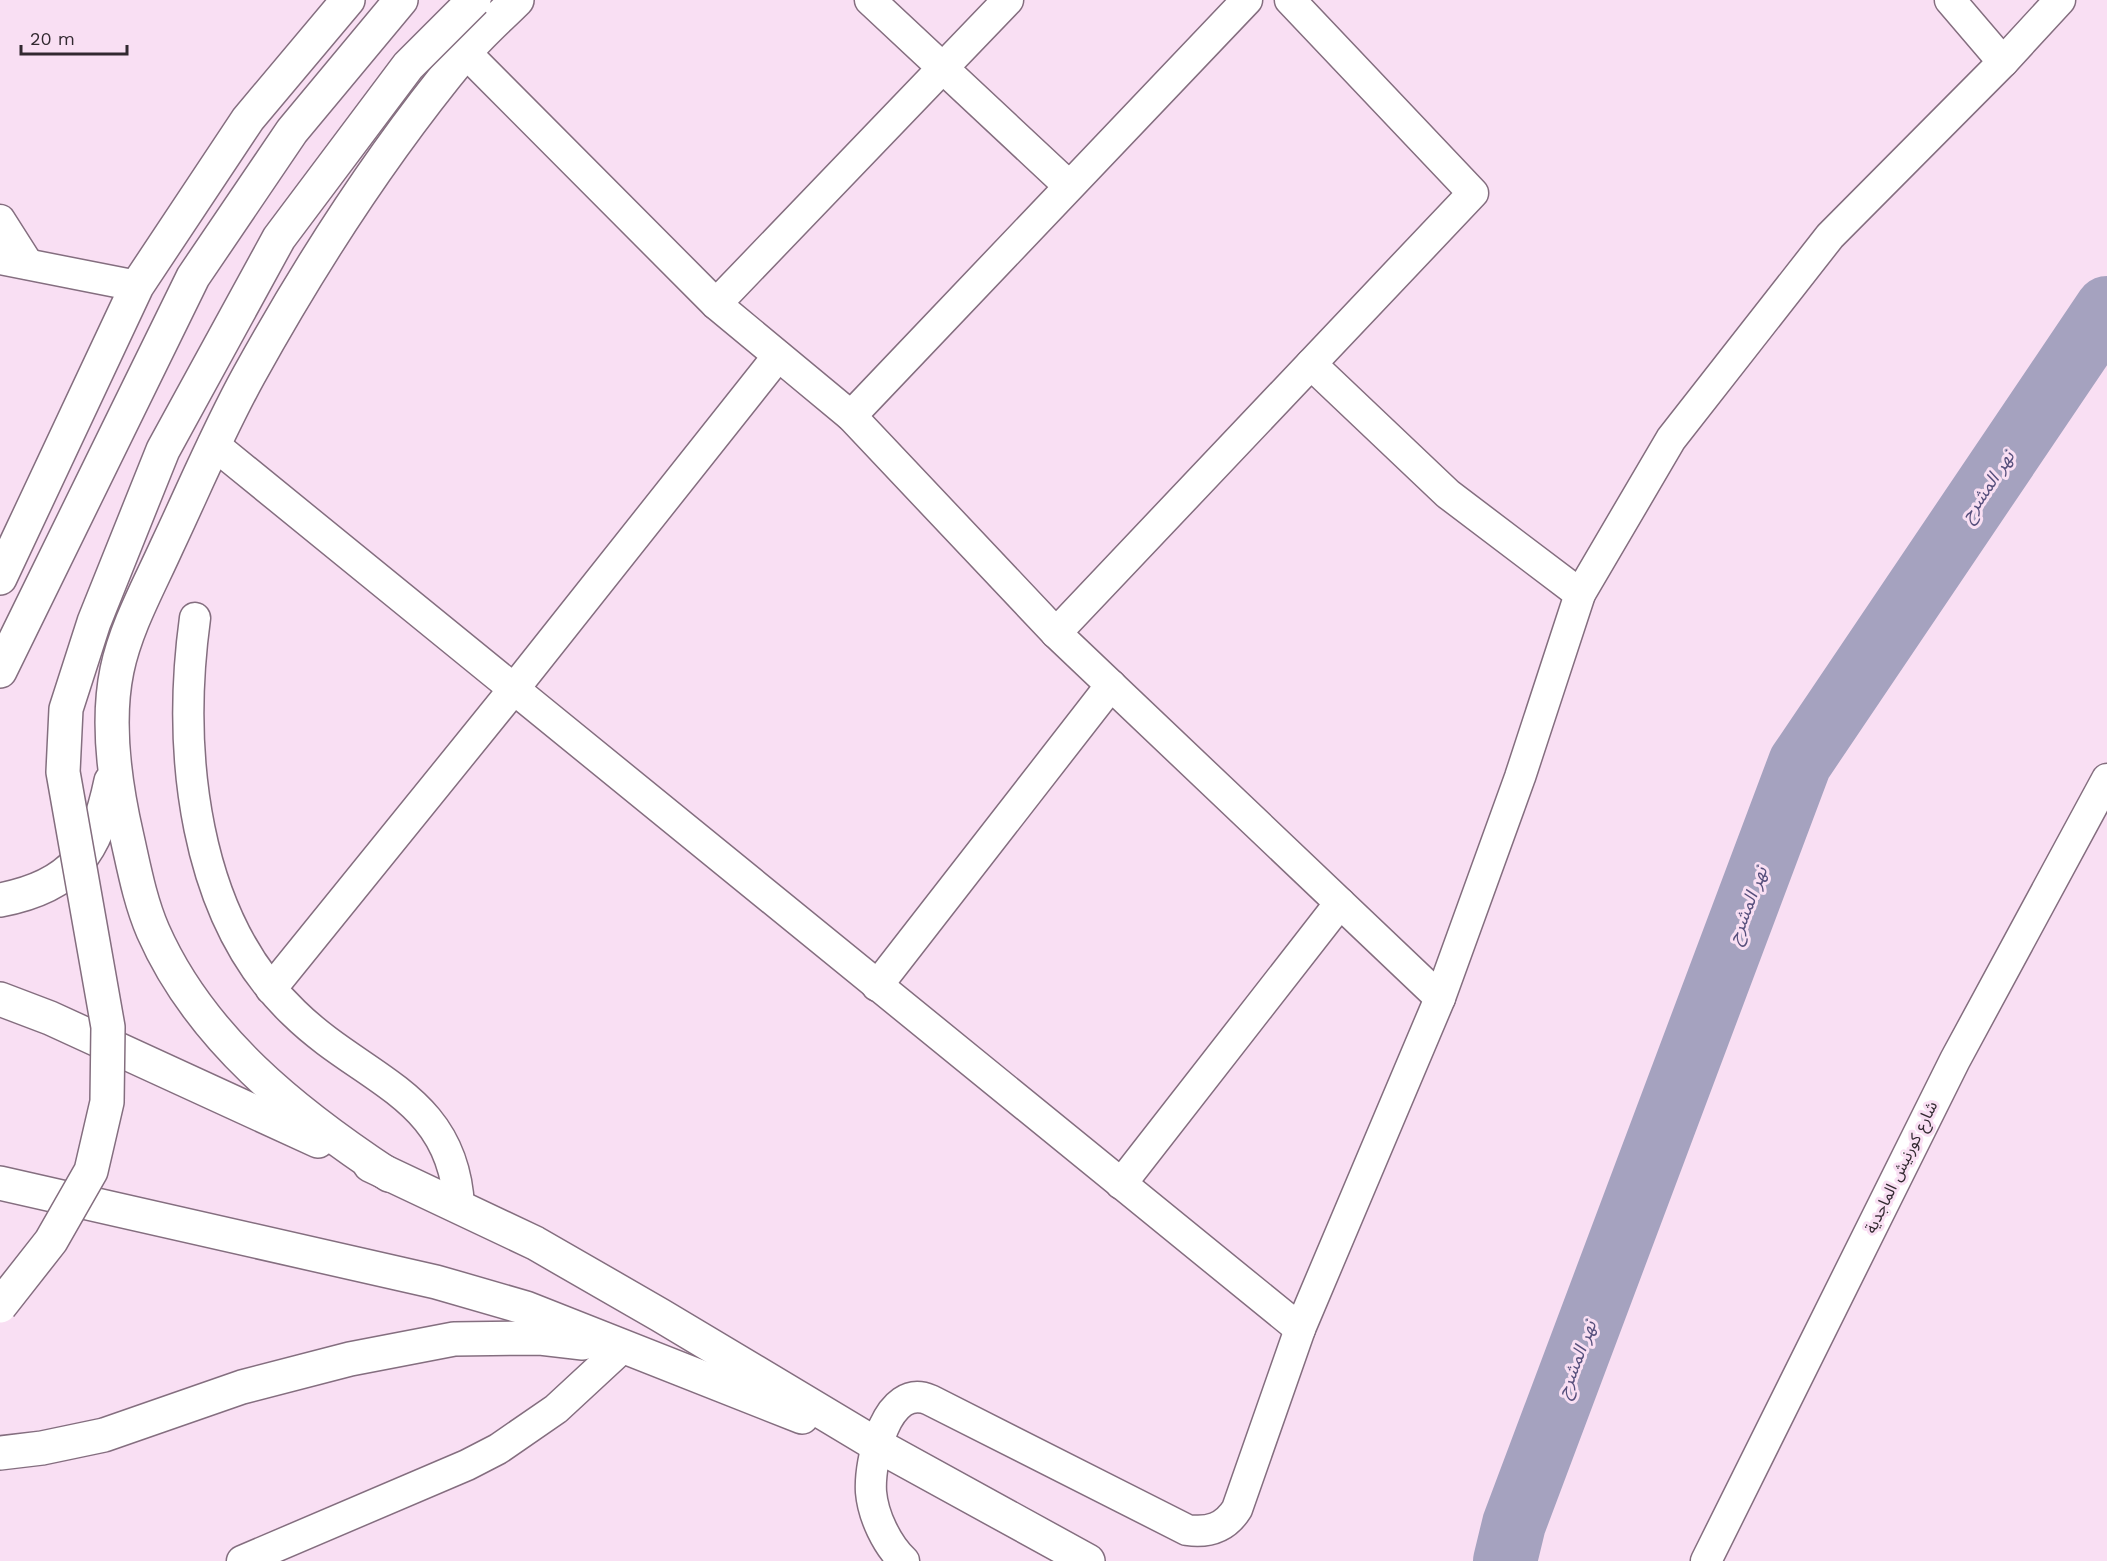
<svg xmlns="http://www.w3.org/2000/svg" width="2107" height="1561" viewBox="0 0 2107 1561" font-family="'Work Sans','Noto Sans Arabic',sans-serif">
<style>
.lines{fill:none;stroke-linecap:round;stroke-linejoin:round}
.river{stroke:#a5a2bf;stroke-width:64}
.street-casing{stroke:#846e7f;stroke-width:33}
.primary-casing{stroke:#846e7f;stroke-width:36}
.street{stroke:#fff;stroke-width:30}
.primary{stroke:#fff;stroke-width:33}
.primary-bridge-casing{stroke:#846e7f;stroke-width:36;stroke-linecap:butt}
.primary-bridge{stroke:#fff;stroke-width:33}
.labels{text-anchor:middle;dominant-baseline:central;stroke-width:6;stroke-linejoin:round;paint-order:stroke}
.street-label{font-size:16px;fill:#322930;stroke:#f9dff3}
.water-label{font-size:18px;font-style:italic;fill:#564f7c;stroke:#f9dff3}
</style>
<rect width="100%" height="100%" fill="#f9dff3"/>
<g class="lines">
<polyline class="river" points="1505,1561 1514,1524 1800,763 2107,308"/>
<g class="street-casing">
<g id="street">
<polyline points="870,0 1069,186"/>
<polyline points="1950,0 2003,62"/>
<polyline points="465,52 716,304 851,416 1056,633 1440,998"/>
<polyline points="0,220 28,264"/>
<polyline points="0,259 137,286"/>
<polyline points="716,304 1008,0"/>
<polyline points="1311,364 1448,494 1580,594"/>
<polyline points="851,416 1247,0"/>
<polyline points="213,444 1300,1329"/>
<path d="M195,618C177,750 192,916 294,1013C363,1081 454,1095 459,1207"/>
<polyline points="1056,633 1473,193 1290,0"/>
<polyline points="877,986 1111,685"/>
<polyline points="271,989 513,690 778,356"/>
<polyline points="1121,1184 1340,903"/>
<polyline points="242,1561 467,1465 498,1449 556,1409 623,1347"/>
<path d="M904,1561C887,1545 873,1516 871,1492C869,1461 887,1381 930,1400L1187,1530C1209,1533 1225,1528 1237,1509L1300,1329L1440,998L1520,777L1580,594L1671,439L1830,236L2003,62L2060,0"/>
<polyline points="1706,1561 1955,1060 2107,779"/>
</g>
</g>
<g class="primary-casing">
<g id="primary">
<polyline points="0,578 137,286 248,119 348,0"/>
<polyline points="0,671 193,277 292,131 401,0"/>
<path d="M0,900C74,886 96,852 111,781"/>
<polyline points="0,999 50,1018 318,1141"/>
<polyline points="370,1165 535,1243 660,1315 877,1445 1088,1561"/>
<path d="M389,1175C295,1113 200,1038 153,931C140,901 134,868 127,837C115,785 106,723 117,670C126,627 149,586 167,546C194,489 218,431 249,375C311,263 381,154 463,55C479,35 499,18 517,0"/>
<polyline points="0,1183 436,1282 526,1308 802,1417"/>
<polyline points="0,1453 42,1448 104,1435 242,1387 350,1359 454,1339 540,1338 583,1343"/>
</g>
</g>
<use href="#street" class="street"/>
<use href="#primary" class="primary"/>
<g class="primary-bridge-casing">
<polyline id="primary-bridge" points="0,1306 51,1241 91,1171 107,1102 108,1027 63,772 66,709 94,622 163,450 279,238 408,66 474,0"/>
</g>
<use href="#primary-bridge" class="primary-bridge"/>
</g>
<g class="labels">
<g class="street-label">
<text transform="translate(1901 1167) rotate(-64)">شارع كورنيش الماجدية</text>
</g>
<g class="water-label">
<text transform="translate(1987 486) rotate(-56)">نهر المشرح</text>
<text transform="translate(1747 905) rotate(-69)">نهر المشرح</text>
<text transform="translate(1576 1359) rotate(-69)">نهر المشرح</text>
</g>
</g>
<path d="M21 45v9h106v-9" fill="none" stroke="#322930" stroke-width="3"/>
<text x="30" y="45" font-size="18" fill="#322930" stroke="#f9dff3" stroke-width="4.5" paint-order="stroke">20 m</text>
</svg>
